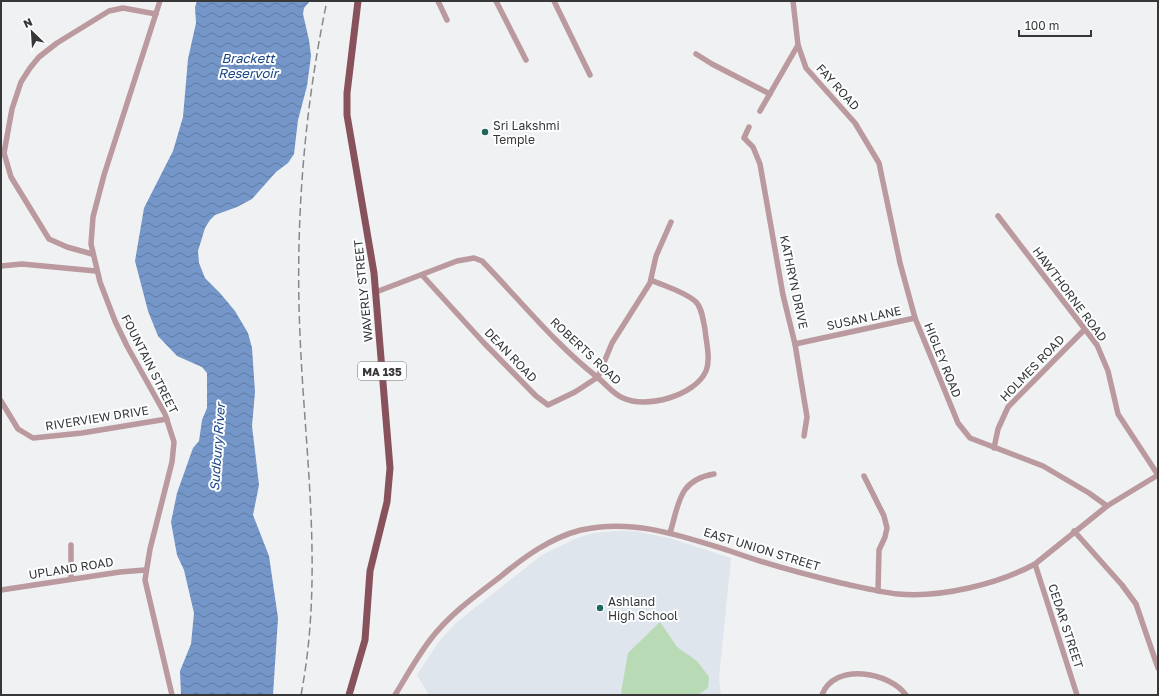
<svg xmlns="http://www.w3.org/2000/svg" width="1159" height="696" viewBox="0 0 1159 696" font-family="'Golos Text',sans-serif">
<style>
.built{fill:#dfe5ec}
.garden{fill:#b8dab5}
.water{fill:url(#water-waves)}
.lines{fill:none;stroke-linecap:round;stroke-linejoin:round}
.minor{stroke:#ba9a9e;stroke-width:5.5}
.major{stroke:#87525b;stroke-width:7}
.rail{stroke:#878888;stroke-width:1.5;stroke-dasharray:8 4;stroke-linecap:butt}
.poi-dot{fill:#1e675d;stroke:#fdfeff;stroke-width:1.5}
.labels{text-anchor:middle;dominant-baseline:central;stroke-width:4;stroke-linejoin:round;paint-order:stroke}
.shield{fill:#fdfeff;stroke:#727373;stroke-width:1}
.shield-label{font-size:11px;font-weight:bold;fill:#373737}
.street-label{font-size:12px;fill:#373737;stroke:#fdfeff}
.poi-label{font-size:12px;fill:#373737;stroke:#fdfeff;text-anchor:start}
.water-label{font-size:13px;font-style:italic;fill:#1a4583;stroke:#fdfeff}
</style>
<defs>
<pattern id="water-waves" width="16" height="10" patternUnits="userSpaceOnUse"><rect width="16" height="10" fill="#7496c8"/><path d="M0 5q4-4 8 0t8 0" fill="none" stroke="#607ba3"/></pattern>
</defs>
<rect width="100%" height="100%" fill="#f0f1f2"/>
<polygon class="built" points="615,531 635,531 669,538 731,558 719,678 721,695 429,695 417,675 440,640 457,622 542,555 577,538 594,533"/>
<polygon class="garden" points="660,622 677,647 697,661 709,677 708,688 698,695 622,695 621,693 628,653"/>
<polygon class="water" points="197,1 310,1 304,8 303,14 309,40 311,56 307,86 298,120 294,154 288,163 276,172 252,199 237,207 215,215 210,220 205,228 198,251 199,263 205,278 220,293 235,311 248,333 252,348 255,392 252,426 259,485 253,515 269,556 278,618 273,695 181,695 180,671 191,644 194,613 184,570 177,555 171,522 177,493 193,448 199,441 202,420 207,408 207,373 202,367 177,356 158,336 148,311 135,261 144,208 173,151 183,117 188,59 196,23 195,7"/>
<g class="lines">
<g class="minor">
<polyline points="160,1 104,175 93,217 91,244 100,282 115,321 127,346 165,414 174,442 172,462 150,549 145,580 172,695"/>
<polyline points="438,1 447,20"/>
<polyline points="496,1 526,60"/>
<polyline points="554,1 590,75"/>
<polyline points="793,1 798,45 806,68 855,123 879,163 900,263 915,318 958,423 970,438 1043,466 1089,493 1107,506"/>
<polyline points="696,54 712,64 770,94"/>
<polyline points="760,111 798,45"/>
<polyline points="749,127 744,138 753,147 760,164 783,295 795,344 807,417 804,436"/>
<polyline points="998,216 1097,345 1108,371 1118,414 1158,475"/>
<polyline points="92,254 67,247 49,239 11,177 4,153 12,109 21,82 30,68 39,57 57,43 109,11 123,8 156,14"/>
<polyline points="1,266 22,264 96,271"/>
<polyline points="422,275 483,342 536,396 548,405 575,392 598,377 612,343 650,283 656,256 671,222"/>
<path d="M376,292L457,261L474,258L482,261C520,300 554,343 597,377C606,384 613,394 623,398C646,409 695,396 706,371C711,359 706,342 705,329C703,320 702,307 695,301C683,291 664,286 651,280"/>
<polyline points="795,344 915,318"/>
<polyline points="1,401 18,429 33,438 82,433 167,419"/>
<polyline points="994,448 998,429 1008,407 1085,329"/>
<polyline points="864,476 884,516 887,528 885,537 879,550 878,591"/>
<polyline points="1074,531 1122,585 1136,604 1158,668"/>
<path d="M670,533C679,504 678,480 714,474"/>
<polyline points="1035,564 1077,695"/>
<polyline points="71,579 71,545"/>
<polyline points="1,590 120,572 145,570"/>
<path d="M395,695C406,677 417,657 430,640C449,615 475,596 500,577C524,557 550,538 581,530C632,518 682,536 730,551C766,564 803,574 841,583C860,587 879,592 898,594C941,598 998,584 1035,564L1107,506L1158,475"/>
<path d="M822,695C834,662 890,672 906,695"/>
</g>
<polyline class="major" points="349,695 365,640 370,571 387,502 390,468 374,273 347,115 347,93 358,1"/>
<path class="rail" d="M301,695C324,575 305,456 300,335C295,225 304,109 327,1"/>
</g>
<g class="poi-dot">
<circle cx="485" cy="132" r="4"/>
<circle cx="600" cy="608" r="4"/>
</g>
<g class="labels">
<rect class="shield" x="358" y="362" width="48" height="18" rx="3"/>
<g class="shield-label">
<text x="382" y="371">MA 135</text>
</g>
<g class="street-label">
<text transform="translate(838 87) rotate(48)">FAY ROAD</text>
<text transform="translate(794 282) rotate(78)">KATHRYN DRIVE</text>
<text transform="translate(363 291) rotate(-96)">WAVERLY STREET</text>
<text transform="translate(1070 294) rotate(53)">HAWTHORNE ROAD</text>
<text transform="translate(864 318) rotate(-12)">SUSAN LANE</text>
<text transform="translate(586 351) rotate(43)">ROBERTS ROAD</text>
<text transform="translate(511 355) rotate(46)">DEAN ROAD</text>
<text transform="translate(943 360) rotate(68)">HIGLEY ROAD</text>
<text transform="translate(150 364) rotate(63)">FOUNTAIN STREET</text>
<text transform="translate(1032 368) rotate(-46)">HOLMES ROAD</text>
<text transform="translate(97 418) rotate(-9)">RIVERVIEW DRIVE</text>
<text transform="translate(762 549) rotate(17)">EAST UNION STREET</text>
<text transform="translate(71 568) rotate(-9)">UPLAND ROAD</text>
<text transform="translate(1066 626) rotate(72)">CEDAR STREET</text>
</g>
<g class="poi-label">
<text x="493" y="125">Sri Lakshmi<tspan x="493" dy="14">Temple</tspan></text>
<text x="608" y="601">Ashland<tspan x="608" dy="14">High School</tspan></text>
</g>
<g class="water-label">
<text x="248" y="58">Brackett<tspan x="248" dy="15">Reservoir</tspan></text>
<text transform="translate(217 447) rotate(-86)">Sudbury River</text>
</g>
</g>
<rect width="1159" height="696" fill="none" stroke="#373737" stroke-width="4"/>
<g transform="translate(32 32) rotate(335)" stroke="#fdfeff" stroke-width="3" paint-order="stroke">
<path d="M0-3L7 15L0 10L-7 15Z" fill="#373737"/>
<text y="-6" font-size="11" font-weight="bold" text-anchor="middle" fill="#373737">N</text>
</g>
<path d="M1019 30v6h72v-6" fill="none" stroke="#373737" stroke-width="2"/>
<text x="1025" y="30" font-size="12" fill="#373737" stroke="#fdfeff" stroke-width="3" paint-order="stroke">100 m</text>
</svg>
